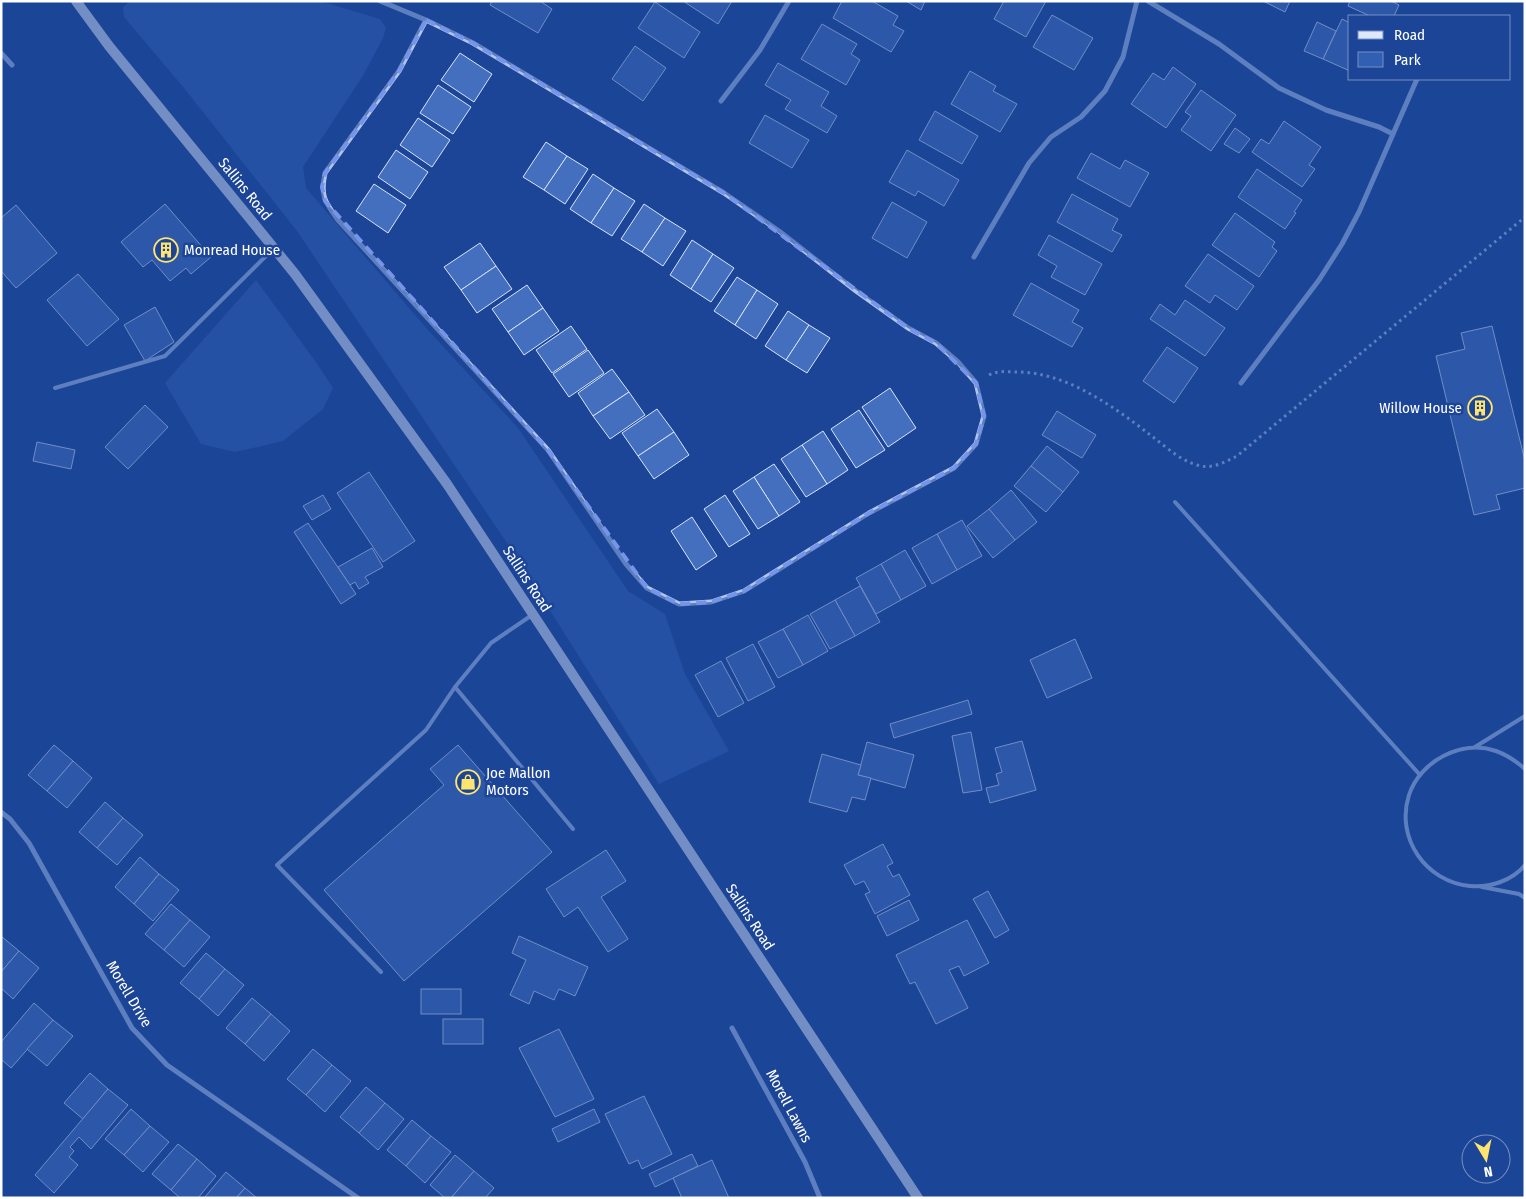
<svg xmlns="http://www.w3.org/2000/svg" width="1526" height="1199" viewBox="0 0 1526 1199" font-family="'Fira Sans Condensed',sans-serif">
<style>
.green{fill:#305fb4}
.building{fill:#446fbe;stroke:#d7e4fb}
.lines{fill:none;stroke-linecap:round;stroke-linejoin:round}
.path{stroke:#b0c6f0;stroke-width:3;stroke-dasharray:2.5 4;stroke-linecap:butt}
.lane{stroke:#b0c6f0;stroke-width:4}
.street{stroke:#b0c6f0;stroke-width:5}
.secondary{stroke:#dee7fb;stroke-width:10}
.marked{fill:none;stroke:#7795e8;stroke-width:4;stroke-dasharray:10 6;stroke-linejoin:round}
.labels{text-anchor:middle;dominant-baseline:central;stroke-width:5;stroke-linejoin:round;paint-order:stroke}
.street-label{font-size:15px;fill:#fff;stroke:#1c4597}
.poi-label{font-size:15px;fill:#fff;stroke:#1c4597;text-anchor:start}
</style>
<rect width="100%" height="100%" fill="#1c4597"/>
<g class="green">
<polygon points="130,1 320,1 380,19 386,28 383,38 364,74 303,167 306,188 428,330 518,428 628,591 665,614 685,674 729,751 659,784 519,561 297,231 184,88 124,17 123,7"/>
<polygon points="256,280 318,365 333,388 323,409 283,441 235,452 201,444 165,383"/>
</g>
<g class="building">
<polygon points="492,1 540,1 552,9 538,33 490,5"/>
<polygon points="683,1 732,1 718,24"/>
<polygon points="842,1 872,1 898,16 893,25 904,31 891,52 833,18"/>
<polygon points="906,1 925,1 921,10"/>
<polygon points="1004,1 1046,1 1026,37 994,19"/>
<polygon points="1263,1 1290,1 1285,12"/>
<polygon points="1350,1 1391,1 1399,5 1394,16 1370,16 1348,6"/>
<polygon points="655,2 700,32 684,58 638,28"/>
<polygon points="1052,15 1093,38 1074,70 1033,47"/>
<polygon points="1342,19 1350,23 1350,71 1323,59"/>
<polygon points="1317,22 1336,31 1323,59 1304,51"/>
<polygon points="822,24 857,44 851,54 860,60 846,85 801,59"/>
<polygon points="635,46 666,68 643,101 612,79"/>
<polygon points="460,53 492,74 474,102 441,80"/>
<polygon points="778,63 829,92 821,106 837,116 827,133 785,109 791,100 765,85"/>
<polygon points="1173,67 1196,84 1166,128 1131,104 1153,73 1164,80"/>
<polygon points="970,71 996,86 993,91 1017,104 1000,132 951,104"/>
<polygon points="438,85 471,107 453,134 420,113"/>
<polygon points="1201,90 1236,115 1211,151 1181,130 1191,116 1185,112"/>
<polygon points="935,111 978,136 962,164 919,140"/>
<polygon points="765,115 809,140 792,168 749,143"/>
<polygon points="418,118 450,140 432,167 400,145"/>
<polygon points="1284,121 1321,147 1309,165 1315,169 1302,187 1252,152 1261,139 1269,144"/>
<polygon points="1235,128 1250,139 1239,153 1224,144"/>
<polygon points="546,142 567,156 544,190 523,177"/>
<polygon points="396,150 428,172 410,199 378,177"/>
<polygon points="907,150 959,180 944,206 918,191 915,196 889,182"/>
<polygon points="1091,153 1120,169 1125,160 1149,173 1130,207 1077,178"/>
<polygon points="567,156 588,169 565,204 544,190"/>
<polygon points="1257,169 1302,200 1294,212 1296,213 1285,229 1238,197"/>
<polygon points="593,174 614,188 591,223 570,209"/>
<polygon points="374,184 406,205 388,233 356,211"/>
<polygon points="614,188 635,201 612,236 591,223"/>
<polygon points="1072,194 1118,219 1112,230 1122,235 1112,252 1057,222"/>
<polygon points="892,202 927,222 907,258 872,238"/>
<polygon points="165,204 211,257 191,274 186,268 170,281 152,260 143,267 121,242"/>
<polygon points="644,204 665,218 642,252 621,239"/>
<polygon points="16,205 57,253 16,288 1,271 1,218"/>
<polygon points="1235,213 1275,242 1272,247 1277,251 1259,277 1212,245"/>
<polygon points="665,218 686,231 663,266 642,252"/>
<polygon points="1049,235 1102,264 1085,295 1051,277 1057,266 1038,255"/>
<polygon points="692,240 713,254 691,289 670,275"/>
<polygon points="480,243 496,266 461,290 444,267"/>
<polygon points="713,254 734,268 711,302 691,289"/>
<polygon points="1208,254 1254,286 1237,310 1215,295 1210,303 1185,286"/>
<polygon points="496,266 512,289 477,313 461,290"/>
<polygon points="78,274 119,319 87,346 47,300"/>
<polygon points="737,277 757,290 735,325 714,311"/>
<polygon points="1031,283 1079,310 1072,322 1083,328 1072,347 1013,315"/>
<polygon points="527,285 543,308 508,332 492,309"/>
<polygon points="757,290 778,304 756,339 735,325"/>
<polygon points="1185,300 1225,328 1205,356 1150,319 1160,304 1175,315"/>
<polygon points="155,307 174,342 145,361 124,325"/>
<polygon points="543,308 559,331 524,355 508,332"/>
<polygon points="788,311 809,325 786,360 765,346"/>
<polygon points="809,325 830,338 807,373 786,360"/>
<polygon points="571,326 587,349 552,373 536,350"/>
<polygon points="1492,326 1525,461 1525,488 1496,495 1500,509 1474,515 1436,356 1465,349 1461,333"/>
<polygon points="1167,347 1198,368 1174,403 1143,381"/>
<polygon points="588,350 604,373 569,397 553,374"/>
<polygon points="612,369 629,392 593,416 578,393"/>
<polygon points="890,388 916,428 888,447 862,407"/>
<polygon points="629,392 645,415 610,439 593,416"/>
<polygon points="145,405 168,427 128,469 105,447"/>
<polygon points="657,409 674,432 638,456 622,433"/>
<polygon points="859,410 885,450 856,468 831,429"/>
<polygon points="1057,411 1096,435 1082,458 1042,435"/>
<polygon points="823,431 848,470 827,484 802,445"/>
<polygon points="674,432 689,455 654,479 638,456"/>
<polygon points="37,442 75,450 71,469 33,461"/>
<polygon points="802,445 827,484 806,497 781,459"/>
<polygon points="1047,446 1079,472 1063,492 1031,466"/>
<polygon points="774,464 800,502 779,516 754,477"/>
<polygon points="1031,466 1063,492 1046,512 1014,486"/>
<polygon points="369,472 415,541 383,562 337,493"/>
<polygon points="754,477 779,516 758,529 733,491"/>
<polygon points="1011,490 1037,522 1015,540 989,509"/>
<polygon points="323,495 331,509 312,520 303,506"/>
<polygon points="725,495 750,534 729,547 704,509"/>
<polygon points="989,509 1015,540 993,558 967,526"/>
<polygon points="692,517 717,556 696,570 671,531"/>
<polygon points="962,520 982,556 957,570 937,534"/>
<polygon points="308,523 356,594 341,604 294,532"/>
<polygon points="937,534 957,570 932,584 912,548"/>
<polygon points="372,548 383,567 365,577 369,583 359,589 355,582 350,585 338,567"/>
<polygon points="905,550 926,586 901,600 881,564"/>
<polygon points="881,564 901,600 876,614 856,578"/>
<polygon points="860,586 880,622 855,636 835,600"/>
<polygon points="835,600 855,636 830,649 810,614"/>
<polygon points="808,615 828,651 803,665 783,629"/>
<polygon points="783,629 803,665 778,678 758,642"/>
<polygon points="1075,639 1092,678 1047,698 1030,660"/>
<polygon points="753,644 775,687 748,701 726,658"/>
<polygon points="721,661 744,703 718,717 695,675"/>
<polygon points="968,700 972,714 894,738 890,724"/>
<polygon points="971,732 982,790 963,793 952,736"/>
<polygon points="1022,741 1036,790 990,803 986,788 999,785 996,774 1002,772 995,748"/>
<polygon points="867,742 914,755 905,788 858,775"/>
<polygon points="54,745 73,761 47,791 28,775"/>
<polygon points="458,745 552,852 404,981 324,890 444,785 430,769"/>
<polygon points="822,754 861,765 858,775 871,778 865,800 852,797 847,812 809,802"/>
<polygon points="73,761 92,778 67,808 47,791"/>
<polygon points="105,802 123,818 97,848 79,832"/>
<polygon points="123,818 143,835 117,865 97,848"/>
<polygon points="883,844 893,863 887,866 893,877 899,874 910,895 875,914 865,894 870,892 864,881 855,885 844,865"/>
<polygon points="606,850 626,881 601,897 628,939 608,952 578,907 564,917 546,889"/>
<polygon points="140,857 159,874 134,904 115,887"/>
<polygon points="159,874 179,890 153,921 134,904"/>
<polygon points="988,891 1009,930 995,938 973,899"/>
<polygon points="909,900 919,920 887,936 877,916"/>
<polygon points="171,904 190,920 164,950 145,934"/>
<polygon points="190,920 210,937 184,967 164,950"/>
<polygon points="967,920 989,963 964,976 959,966 949,970 968,1008 936,1024 915,982 910,984 896,955"/>
<polygon points="1,936 19,951 1,972"/>
<polygon points="519,936 588,967 575,996 559,989 554,1000 534,991 529,1004 510,995 526,960 512,953"/>
<polygon points="19,951 39,968 13,999 1,988 1,972"/>
<polygon points="206,953 225,969 199,999 180,983"/>
<polygon points="225,969 244,985 218,1016 199,999"/>
<rect x="421" y="989" width="40" height="25"/>
<polygon points="252,998 271,1014 245,1044 226,1028"/>
<polygon points="34,1003 53,1020 11,1068 1,1059 1,1042"/>
<polygon points="271,1014 290,1031 264,1061 245,1044"/>
<rect x="443" y="1019" width="40" height="25"/>
<polygon points="53,1020 73,1036 47,1066 27,1049"/>
<polygon points="559,1029 594,1099 555,1117 519,1048"/>
<polygon points="313,1049 332,1065 306,1095 287,1079"/>
<polygon points="332,1065 351,1081 325,1112 306,1095"/>
<polygon points="90,1073 108,1089 83,1119 64,1103"/>
<polygon points="366,1087 385,1103 359,1133 340,1117"/>
<polygon points="108,1089 128,1105 91,1149 79,1137 70,1147 74,1151 69,1157 78,1165 54,1193 35,1175"/>
<polygon points="644,1096 672,1154 642,1169 638,1160 629,1164 605,1114"/>
<polygon points="385,1103 404,1119 378,1150 359,1133"/>
<polygon points="131,1109 150,1126 124,1155 105,1139"/>
<polygon points="594,1109 600,1122 558,1142 552,1129"/>
<polygon points="412,1120 431,1136 406,1166 387,1150"/>
<polygon points="150,1126 169,1142 143,1172 124,1155"/>
<polygon points="431,1136 451,1152 425,1183 406,1166"/>
<polygon points="178,1144 197,1159 171,1190 152,1174"/>
<polygon points="692,1154 698,1166 655,1187 649,1174"/>
<polygon points="455,1155 474,1171 451,1198 445,1198 430,1185"/>
<polygon points="197,1159 216,1176 198,1198 180,1198 171,1190"/>
<polygon points="712,1160 729,1198 682,1198 673,1178"/>
<polygon points="474,1171 494,1188 485,1198 451,1198"/>
<polygon points="226,1172 245,1188 236,1198 204,1198"/>
<polygon points="245,1188 257,1198 236,1198"/>
</g>
<g class="lines">
<path class="path" d="M989,375C999,370 1009,372 1019,372C1067,373 1113,406 1149,434C1164,445 1179,460 1197,465C1211,470 1225,462 1237,456L1525,217"/>
<g class="lane">
<polyline points="55,388 165,356 272,250"/>
<polyline points="1175,502 1420,775"/>
<polyline points="455,687 573,829"/>
<polyline points="1475,747 1525,716"/>
<path d="M1525,769C1516,761 1507,755 1496,751C1462,739 1420,761 1409,795C1395,838 1426,882 1470,886C1489,888 1512,881 1525,865"/>
<polyline points="1482,887 1519,894 1525,898"/>
<polyline points="381,972 277,865 426,730 455,687 491,643 532,615"/>
</g>
<g class="street">
<path d="M380,1L426,20L473,43L724,193L779,231L856,291L908,328L936,343L958,362L976,383L984,416L976,444L954,468L869,513L744,591L711,602L679,604L647,588L626,564L548,450L338,220C325,202 320,196 325,173L399,71L426,20"/>
<polyline points="1148,1 1219,44 1279,88 1326,110 1379,127 1393,134"/>
<polyline points="1,53 12,65"/>
<polyline points="721,101 760,50 789,1"/>
<polyline points="974,257 1029,163 1051,137 1081,117 1105,91 1123,57 1137,1"/>
<polyline points="1241,383 1319,280 1342,244 1359,212 1417,79"/>
<polyline points="1,812 10,819 29,843 132,1028 167,1065 358,1198"/>
<polyline points="732,1028 805,1162 820,1198"/>
</g>
<polyline class="secondary" points="76,1 109,46 295,274 447,484 918,1198"/>
</g>
<path d="M0 0H1526V1199H0ZM426,20L473,43L724,193L908,328L936,343L976,383L984,416L976,444L954,468L869,513L744,591L711,602L679,604L647,588L548,450L325,201L322,187L325,173L399,71Z" fill="#1c4597" fill-opacity=".55" fill-rule="evenodd"/>
<path class="marked" d="M426,20L473,43L724,193L908,328L936,343L976,383L984,416L976,444L954,468L869,513L744,591L711,602L679,604L647,588L548,450L325,201L322,187L325,173L399,71Z"/>
<defs>
<g id="building-ring" transform="scale(1.25)"><circle r="9.5" fill="#1c4597" stroke="#ffe46f" stroke-width="1.5"/><path d="M-4-6H4V6H1V3H-1V6H-4ZM-2.5-4.3h1.7v1.8h-1.7ZM.8-4.3h1.7v1.8H.8ZM-2.5-1h1.7V.8h-1.7ZM.8-1h1.7V.8H.8Z" fill="#ffe46f"/></g>
<g id="shop-ring" transform="scale(1.25)"><circle r="9.5" fill="#1c4597" stroke="#ffe46f" stroke-width="1.5"/><path d="M-5-2.5h2.3a2.7 3.5 0 0 1 5.4 0H5L5.5 6h-11ZM-1.5-2.5h3a1.5 2.3 0 0 0-3 0Z" fill="#ffe46f"/></g>
</defs>
<g fill-rule="evenodd">
<use href="#building-ring" x="166" y="250"/>
<use href="#building-ring" x="1480" y="408"/>
<use href="#shop-ring" x="468" y="782"/>
</g>
<g class="labels">
<g class="street-label">
<text transform="translate(245 189) rotate(51)">Sallins Road</text>
<text transform="translate(527 579) rotate(57)">Sallins Road</text>
<text transform="translate(750 917) rotate(57)">Sallins Road</text>
<text transform="translate(129 994) rotate(59)">Morell Drive</text>
<text transform="translate(789 1106) rotate(62)">Morell Lawns</text>
</g>
<g class="poi-label">
<text x="184" y="250">Monread House</text>
<text x="1462" y="408" text-anchor="end">Willow House</text>
<text x="486" y="773">Joe Mallon<tspan x="486" dy="17">Motors</tspan></text>
</g>
</g>
<rect width="1526" height="1199" fill="none" stroke="#ffffff" stroke-width="5"/>
<rect x="1348" y="15" width="162" height="65" fill="#1c4597" stroke="#778fc1"/>
<rect x="1358" y="31" width="25" height="8" fill="#dee7fb" stroke="#778fc1"/>
<text x="1394" y="40" font-size="15" fill="#ffffff">Road</text>
<rect x="1358" y="52" width="25" height="15" fill="#305fb4" stroke="#778fc1"/>
<text x="1394" y="65" font-size="15" fill="#ffffff">Park</text>
<g transform="translate(1486 1159) rotate(170)"><circle r="24" fill="#1c4597" stroke="#778fc1"/>
<path d="M0-4L9 19L0 12L-9 19Z" fill="#ffe46f"/>
<text y="-8" font-size="14" font-weight="bold" text-anchor="middle" fill="#ffffff">N</text>
</g>
</svg>
